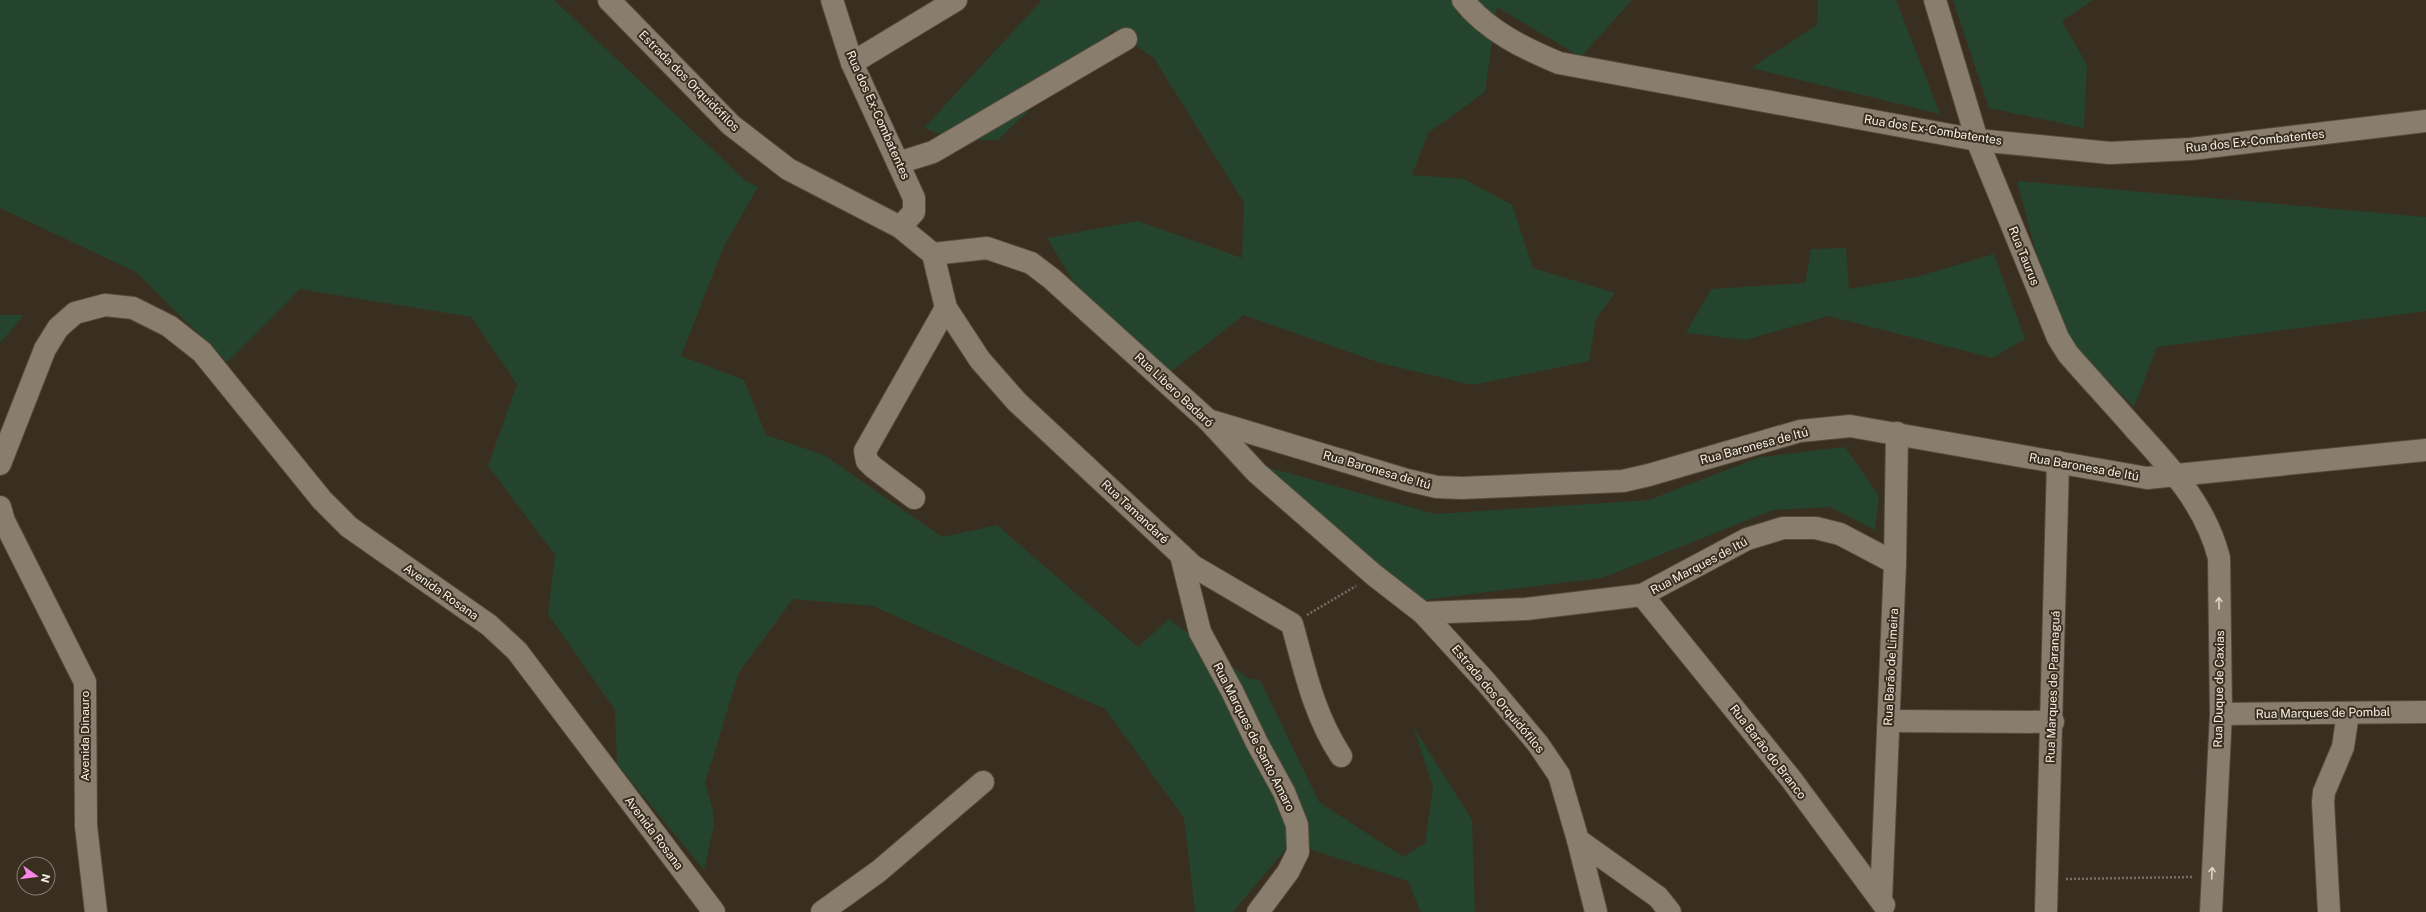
<svg xmlns="http://www.w3.org/2000/svg" width="2426" height="912" viewBox="0 0 2426 912" font-family="'Public Sans',sans-serif">
<style>
.green{fill:#25442d}
.lines{fill:none;stroke-linecap:round;stroke-linejoin:round}
.minor-casing{stroke:#544b3e;stroke-width:24}
.path{stroke:#776e61;stroke-width:2.5;stroke-dasharray:2 2;stroke-linecap:butt}
.minor{stroke:#897e6d;stroke-width:22}
.oneway{stroke:#dcd4c8}
.labels{text-anchor:middle;dominant-baseline:central;stroke-width:4;stroke-linejoin:round;paint-order:stroke}
.street-label{font-size:12px;fill:#f7f0e7;stroke:#392f20}
</style>
<rect width="100%" height="100%" fill="#392f20"/>
<g class="green">
<polygon points="0,0 554,0 747,182 758,187 724,246 681,356 744,380 766,435 824,455 942,537 997,525 1138,647 1169,619 1249,679 1260,680 1319,802 1403,857 1425,843 1433,787 1413,726 1472,820 1475,912 1421,912 1408,881 1291,843 1233,912 1195,912 1184,818 1105,709 873,606 793,599 739,672 705,783 713,811 714,825 704,870 617,764 615,710 548,614 555,555 488,466 517,384 471,317 300,289 227,362 136,272 0,208"/>
<polygon points="1042,0 1632,0 1581,57 1497,7 1485,92 1428,133 1412,175 1464,179 1512,205 1533,268 1615,293 1596,319 1589,361 1473,385 1380,363 1244,315 1168,374 1077,288 1047,238 1138,221 1242,258 1244,203 1154,58 1113,30 998,140 955,140 924,128"/>
<polygon points="1818,0 1896,0 1940,114 1751,68 1817,25"/>
<polygon points="1953,0 2093,0 2062,21 2087,65 2084,128 1989,108"/>
<polygon points="2017,181 2426,217 2426,311 2157,347 2134,407 2056,328"/>
<polygon points="1846,248 1849,289 1916,277 1994,254 2025,339 1993,358 1828,316 1746,340 1686,333 1711,289 1805,283 1811,249"/>
<polygon points="0,315 24,315 0,343"/>
<polygon points="1845,447 1879,496 1875,530 1830,507 1773,510 1602,578 1415,601 1259,465 1435,514 1649,500 1760,457"/>
</g>
<g class="lines">
<g class="minor-casing">
<g id="minor">
<polyline points="609,0 731,125 788,169 900,227 933,254 987,248 1031,263 1052,279 1208,420 1257,473 1374,575 1423,613 1486,682 1538,744 1559,775 1578,840 1658,897 1670,912"/>
<polyline points="832,0 852,63 914,198 914,212 900,227"/>
<path d="M1463,0C1486,30 1525,49 1559,63L1977,140L2110,153L2191,149L2426,121"/>
<path d="M1935,0L1977,140L2058,338L2068,354C2090,379 2113,404 2135,429C2171,468 2206,506 2219,558L2221,714L2211,912"/>
<polyline points="852,63 956,0"/>
<polyline points="898,163 933,152 1126,39"/>
<path d="M933,254L946,308L980,360L1017,402L1193,566L1292,624C1305,671 1314,715 1341,756"/>
<polyline points="1208,420 1407,480 1437,487 1462,488 1623,481 1649,475 1800,431 1850,426 2147,478 2426,450"/>
<polyline points="0,464 45,349 58,328 75,313 105,305 133,308 169,326 202,352 322,500 349,527 489,625 517,651 714,912"/>
<polyline points="914,498 873,467 867,461 865,451 946,308"/>
<polyline points="0,507 4,521 85,682 86,826 96,912"/>
<polyline points="1181,555 1200,632 1232,691 1257,743 1284,792 1297,825 1298,852 1288,872 1258,912"/>
<polyline points="1642,595 1791,779 1884,905"/>
<polyline points="1423,613 1526,609 1642,595 1747,539 1783,528 1816,528 1840,534 1895,563"/>
<polyline points="2221,714 2426,712"/>
<polyline points="1889,721 2053,722"/>
<polyline points="1578,840 1596,912"/>
<polyline points="1881,900 1895,563 1897,433"/>
<polyline points="822,912 879,871 983,782"/>
<polyline points="2046,912 2058,462"/>
<polyline points="2329,912 2323,802 2324,792 2343,747 2348,713"/>
</g>
</g>
<g class="path">
<polyline points="1307,615 1356,586"/>
<polyline points="2066,879 2193,877"/>
</g>
<use href="#minor" class="minor"/>
</g>
<defs><path id="oneway-shaft" d="M-6 0H5M1.5-3L5.5 0L1.5 3" fill="none" stroke-width="1.6" stroke-linecap="round" stroke-linejoin="round"/></defs>
<g class="oneway">
<use href="#oneway-shaft" transform="translate(2219 603) rotate(-91)"/>
<use href="#oneway-shaft" transform="translate(2212 873) rotate(-87)"/>
</g>
<g class="labels">
<g class="street-label">
<text transform="translate(689 81) rotate(45)">Estrada dos Orquidófilos</text>
<text transform="translate(878 115) rotate(66)">Rua dos Ex-Combatentes</text>
<text transform="translate(1933 130) rotate(9)">Rua dos Ex-Combatentes</text>
<text transform="translate(2255 141) rotate(-6)">Rua dos Ex-Combatentes</text>
<text transform="translate(2024 256) rotate(68)">Rua Taurus</text>
<text transform="translate(1174 390) rotate(43)">Rua Libero Badaró</text>
<text transform="translate(1754 446) rotate(-15)">Rua Baronesa de Itú</text>
<text transform="translate(2084 467) rotate(10)">Rua Baronesa de Itú</text>
<text transform="translate(1377 470) rotate(16)">Rua Baronesa de Itú</text>
<text transform="translate(1135 512) rotate(43)">Rua Tamandaré</text>
<text transform="translate(1699 566) rotate(-28)">Rua Marques de Itú</text>
<text transform="translate(441 592) rotate(35)">Avenida Rosana</text>
<text transform="translate(1891 667) rotate(-87)">Rua Barão de Limeira</text>
<text transform="translate(2053 687) rotate(-88)">Rua Marques de Paranaguá</text>
<text transform="translate(2219 689) rotate(-89)">Rua Duque de Caxias</text>
<text transform="translate(1498 699) rotate(50)">Estrada dos Orquidófilos</text>
<text transform="translate(2323 713) rotate(-1)">Rua Marques de Pombal</text>
<text transform="translate(85 736) rotate(-90)">Avenida Dinauro</text>
<text transform="translate(1254 737) rotate(63)">Rua Marques de Santo Amaro</text>
<text transform="translate(1768 752) rotate(52)">Rua Barão do Branco</text>
<text transform="translate(654 833) rotate(53)">Avenida Rosana</text>
</g>
</g>
<g transform="translate(36 876) rotate(104)"><circle r="19" fill="#392f20" stroke="#857c70"/>
<path d="M0-3L7 15L0 10L-7 15Z" fill="#fa87e7"/>
<text y="-6" font-size="11" font-weight="bold" text-anchor="middle" fill="#f7f0e7">N</text>
</g>
</svg>
